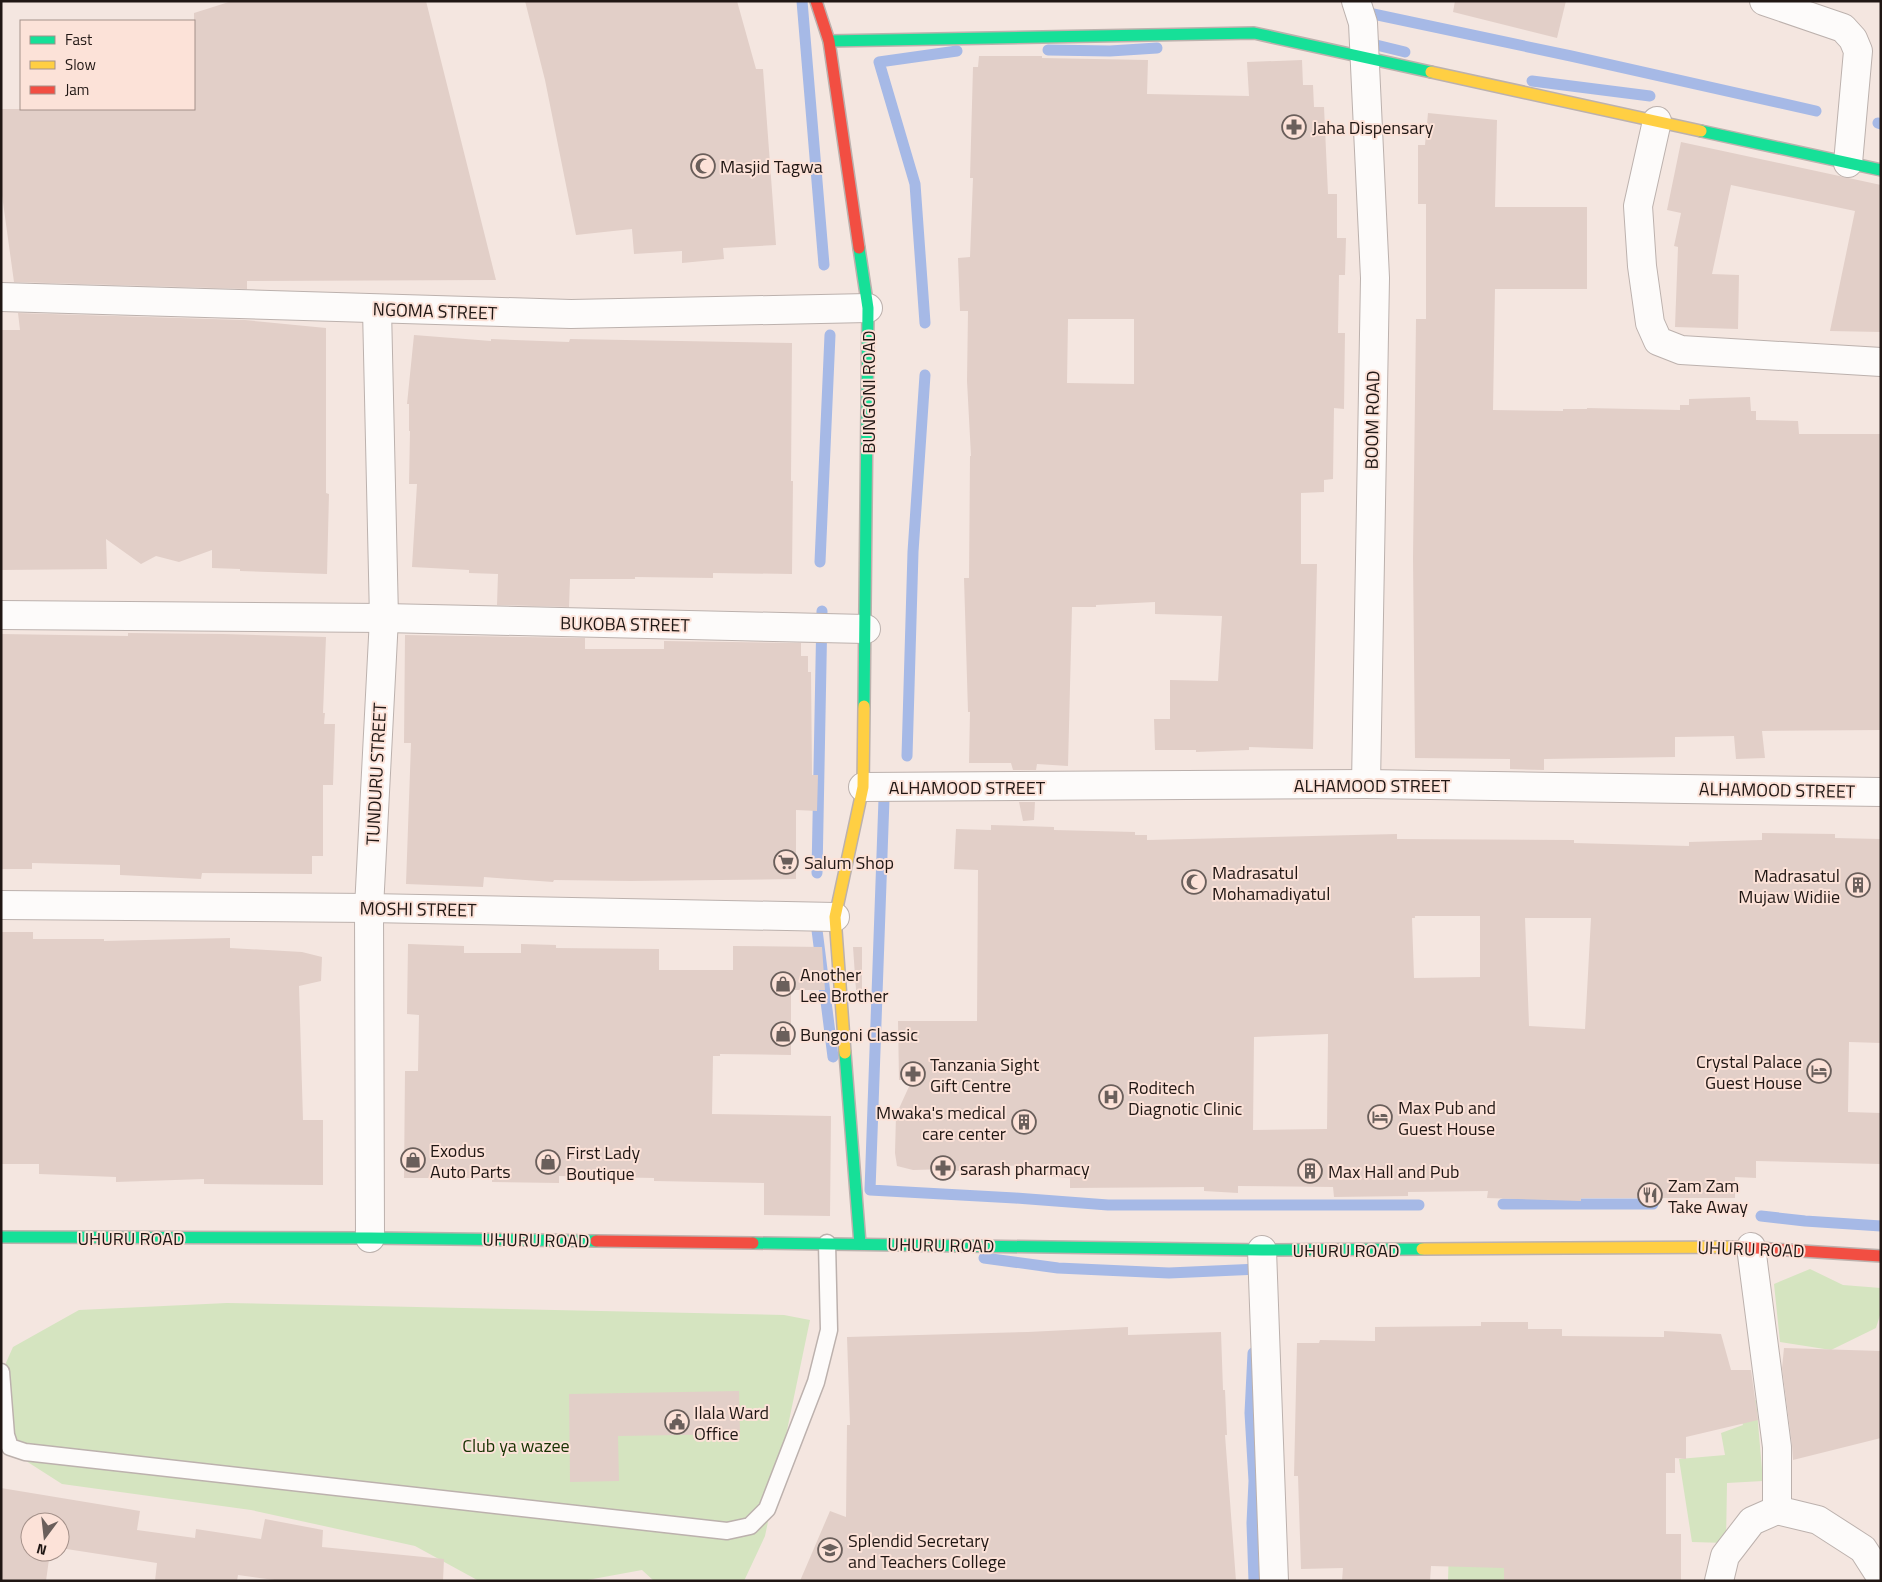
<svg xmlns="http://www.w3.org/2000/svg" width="1882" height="1582" viewBox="0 0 1882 1582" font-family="'Titillium Web',sans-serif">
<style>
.green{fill:#d5e4c0}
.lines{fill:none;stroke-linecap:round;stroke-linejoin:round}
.stream{stroke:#a6b9e6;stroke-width:11}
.building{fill:#e2cfc8;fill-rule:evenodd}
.lane-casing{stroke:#bcb1ad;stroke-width:19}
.street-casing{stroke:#bcb1ad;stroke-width:30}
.fast-casing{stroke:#bcb1ad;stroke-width:14}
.slow-casing{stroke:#bcb1ad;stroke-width:14}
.jam-casing{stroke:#bcb1ad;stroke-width:14}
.lane{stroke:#fdfbfa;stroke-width:16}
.street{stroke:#fdfbfa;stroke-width:28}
.fast{stroke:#16e098;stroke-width:11}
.slow{stroke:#ffcf43;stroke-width:11}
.jam{stroke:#f24e42;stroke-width:11}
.labels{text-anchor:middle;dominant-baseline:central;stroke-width:4;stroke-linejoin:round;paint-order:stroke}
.poi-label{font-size:18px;fill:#201714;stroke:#fce2d8;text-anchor:start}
.street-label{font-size:18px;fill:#201714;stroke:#fce2d8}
.park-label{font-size:18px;fill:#163100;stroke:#fce2d8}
</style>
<rect width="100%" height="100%" fill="#f4e6e0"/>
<g class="green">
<polygon points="1810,1269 1843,1285 1881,1288 1881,1312 1876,1328 1831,1350 1780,1342 1774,1284"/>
<polygon points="227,1303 784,1315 810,1320 765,1536 744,1581 654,1581 642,1570 582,1581 479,1581 415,1546 251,1510 62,1484 1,1445 1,1374 13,1347 79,1310"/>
<polygon points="1756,1400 1763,1481 1727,1483 1726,1543 1692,1542 1679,1459 1725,1455 1721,1433 1743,1425 1738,1409"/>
<polygon points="1505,1544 1509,1581 1448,1581 1449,1546"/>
</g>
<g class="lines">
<g class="stream">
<polyline points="802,1 824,265"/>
<polyline points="1359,11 1571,56 1816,111"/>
<polyline points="1364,42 1405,52"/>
<polyline points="1048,50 1110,51 1157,48"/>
<polyline points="1532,81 1650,96"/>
<polyline points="1878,123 1881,124"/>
<polyline points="925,323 915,184 879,62 957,51"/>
<polyline points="820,562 830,335"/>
<polyline points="907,756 913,552 925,375"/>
<polyline points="884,799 870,1190 1015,1198 1108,1205 1419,1205"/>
<polyline points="817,873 822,611"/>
<polyline points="816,922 833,1057"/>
<polyline points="1503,1204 1653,1204"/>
<polyline points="1761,1216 1805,1221 1881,1226"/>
<polyline points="984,1258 1058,1268 1169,1273 1259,1269 1258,1274"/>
<polyline points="1253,1353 1250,1413 1254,1481 1252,1523 1254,1581"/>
</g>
</g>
<g class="building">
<polygon points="232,1 426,1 496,280 247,281 247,289 14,282 1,188 1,109 194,109 194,13"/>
<polygon points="525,1 737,1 756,69 763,69 776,245 723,248 724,259 682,263 682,251 634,254 632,229 576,235 545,80"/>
<polygon points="1455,1 1566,1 1557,38 1453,12"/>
<path d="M979,56H1042V58L1148,60L1147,94L1249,96L1247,62L1302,60L1303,85H1313L1314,107H1324L1328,194H1337V238H1346L1345,275H1339L1338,333H1345L1344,409L1334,408L1333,479L1324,480V492L1301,493V564H1317L1313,749L1249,747V750L1196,752V750H1155L1154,719H1170V680L1218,681L1222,616L1155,614V602L1096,605V607H1072L1068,766L1037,764L1036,770H1013L1011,763H969L970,712H968L964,578H969L970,456H971L967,381L968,311H960L958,258L970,257L973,178H970L973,67H978ZM1068,319H1134V384L1067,383Z"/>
<polygon points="1428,113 1497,120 1495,207 1587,207 1587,289 1495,289 1493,410 1563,411 1563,409 1587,409 1587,408 1680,410 1680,405 1689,405 1689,399 1750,397 1751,411 1756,411 1756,420 1798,421 1799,434 1881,434 1881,730 1762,731 1765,758 1736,759 1734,736 1675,737 1675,757 1544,759 1544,770 1510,769 1510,759 1415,758 1413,558 1416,319 1426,319 1426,204 1418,204 1418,145 1425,145"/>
<polygon points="1681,142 1881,185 1881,332 1830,331 1855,211 1731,185 1712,274 1739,275 1738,329 1675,327 1678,247 1674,246 1681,213 1667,210"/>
<polygon points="18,313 245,320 326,328 326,493 329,494 327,574 240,571 240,569 212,568 212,550 179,562 156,556 141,564 106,539 107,569 1,570 1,330 20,330"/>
<polygon points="414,335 491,341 491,339 569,342 570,339 792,343 791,481 793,481 792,574 713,573 713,578 635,577 635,579 570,579 569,607 497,605 498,574 469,573 469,570 412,567 417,484 409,484 410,431 409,431 409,404 407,404"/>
<polygon points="128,633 223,634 326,637 323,713 325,713 324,724 335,724 333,785 323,785 323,856 312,856 312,874 202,873 201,879 120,875 120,865 32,863 32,869 1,869 1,634 128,636"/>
<polygon points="405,635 585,638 585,649 664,649 664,641 801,643 801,656 808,656 808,672 811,672 812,775 818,775 817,811 796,810 796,879 631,881 554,880 553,882 484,877 483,887 406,884 411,743 404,743"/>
<polygon points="1019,802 1035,802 1034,820 1023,821"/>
<path d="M991,825L1054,827V830L1135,832V835H1147V840L1397,834V839L1574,840V843L1689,846V842L1762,840V833L1835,834V838L1881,839V1043L1849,1042L1848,1112L1881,1113V1164L1756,1161V1178L1735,1177V1198H1581V1201L1487,1198L1488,1191L1408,1192V1196L1334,1197L1333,1187L1238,1186V1193L1204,1191V1187L1070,1188V1178L1027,1175V1165L965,1168L958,1171L949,1169L913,1170L897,1166L895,1153L896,1115L912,1080H899L898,1021H977L978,870L954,869L956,829L991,830ZM1415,916H1480V977L1414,978L1412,918H1415ZM1525,918H1591L1585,1029L1529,1026ZM1328,1034L1327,1129L1253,1130L1254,1037Z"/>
<polygon points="1,932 33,932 33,939 104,939 104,941 230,938 230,948 302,952 322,957 321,981 299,986 303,1120 323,1120 323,1185 204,1184 204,1179 116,1182 116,1177 39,1174 39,1164 1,1164"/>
<polygon points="408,944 464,946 464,953 521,953 521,944 556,945 556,948 659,949 659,970 733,970 733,946 822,947 825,990 791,990 791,1055 720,1054 720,1056 713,1056 712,1114 831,1116 830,1216 764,1215 764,1183 654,1181 654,1178 559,1176 559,1183 492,1182 492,1178 404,1178 405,1071 418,1071 419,1015 407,1014"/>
<polygon points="853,947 862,947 862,990 856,990"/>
<polygon points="1481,1322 1528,1322 1528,1329 1562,1329 1562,1336 1664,1337 1664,1331 1721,1334 1731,1370 1751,1370 1758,1420 1686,1437 1686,1459 1675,1458 1675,1473 1666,1473 1666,1534 1681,1534 1681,1581 1504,1581 1504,1568 1431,1566 1430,1581 1342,1581 1343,1568 1301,1569 1298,1476 1294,1476 1297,1343 1319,1343 1320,1340 1375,1341 1375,1327 1481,1326"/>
<polygon points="1128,1327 1128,1335 1221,1332 1223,1390 1225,1390 1227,1435 1225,1435 1236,1581 800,1581 830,1511 846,1517 847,1425 850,1425 847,1337 1028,1332"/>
<polygon points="1784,1348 1881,1351 1881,1438 1793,1460 1792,1445 1782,1368"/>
<polygon points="739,1391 740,1434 618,1436 619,1481 570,1482 569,1394"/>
<polygon points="1,1488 140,1511 137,1530 195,1538 196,1529 261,1539 265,1519 323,1530 322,1547 444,1559 443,1581 282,1581 238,1575 237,1581 155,1581 157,1563 60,1548 60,1522 30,1522 30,1552 50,1552 46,1581 1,1581"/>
</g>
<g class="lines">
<g class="lane-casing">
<polyline id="lane" points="1,1372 6,1435 10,1447 25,1452 727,1531 750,1526 767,1509 816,1382 829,1330 827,1243"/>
</g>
<g class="street-casing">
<g id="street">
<polyline points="1356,1 1363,23 1375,278 1366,784"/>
<polyline points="1764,1 1843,28 1853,39 1858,51 1848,163"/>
<polyline points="1657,121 1638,206 1642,266 1650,323 1658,341 1681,350 1881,362"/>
<polyline points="1,297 571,314 868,308"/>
<polyline points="1,615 384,618 866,629"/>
<polyline points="863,787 1366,784 1881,792"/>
<polyline points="1,905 369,908 835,917"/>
<polyline points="370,1238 369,908 384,618 377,309"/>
<polyline points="1751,1247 1777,1447 1777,1510 1818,1520 1863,1549 1881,1577"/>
<polyline points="1262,1250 1274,1581"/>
<polyline points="1719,1581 1725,1556 1752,1521 1777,1510"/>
</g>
</g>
<g class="fast-casing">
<g id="fast">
<polyline points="829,41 1254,33 1431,72"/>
<polyline points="1701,131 1881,170"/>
<polyline points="859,248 868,308 864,706"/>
<polyline points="845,1053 860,1244"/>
<polyline points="1,1237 370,1238 596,1241"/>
<polyline points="753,1243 1262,1250 1422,1249"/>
</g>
</g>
<g class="slow-casing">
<g id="slow">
<polyline points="1431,72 1701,131"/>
<polyline points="845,1053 835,917 863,787 864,706"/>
<polyline points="1422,1249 1739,1247"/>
</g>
</g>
<g class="jam-casing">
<g id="jam">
<polyline points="816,1 829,41 859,248"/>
<polyline points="596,1241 753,1243"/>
<polyline points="1739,1247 1881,1256"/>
</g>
</g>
<use href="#lane" class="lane"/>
<use href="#street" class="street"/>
<use href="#fast" class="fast"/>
<use href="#slow" class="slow"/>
<use href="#jam" class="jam"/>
</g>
<defs>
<g id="pharmacy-ring" transform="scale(1.25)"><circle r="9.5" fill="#fce2d8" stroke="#6a5f5b" stroke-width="1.5"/><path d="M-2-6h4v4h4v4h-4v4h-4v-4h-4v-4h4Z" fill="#6a5f5b"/></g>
<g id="mosque-ring" transform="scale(1.25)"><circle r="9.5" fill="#fce2d8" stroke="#6a5f5b" stroke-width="1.5"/><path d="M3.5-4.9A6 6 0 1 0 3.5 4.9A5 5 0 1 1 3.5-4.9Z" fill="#6a5f5b"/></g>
<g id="supermarket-ring" transform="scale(1.25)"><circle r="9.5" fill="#fce2d8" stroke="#6a5f5b" stroke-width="1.5"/><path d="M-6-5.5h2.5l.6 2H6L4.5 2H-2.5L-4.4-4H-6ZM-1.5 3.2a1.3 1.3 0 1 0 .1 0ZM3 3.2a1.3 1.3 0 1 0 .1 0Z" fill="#6a5f5b"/></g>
<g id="building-ring" transform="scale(1.25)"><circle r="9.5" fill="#fce2d8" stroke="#6a5f5b" stroke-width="1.5"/><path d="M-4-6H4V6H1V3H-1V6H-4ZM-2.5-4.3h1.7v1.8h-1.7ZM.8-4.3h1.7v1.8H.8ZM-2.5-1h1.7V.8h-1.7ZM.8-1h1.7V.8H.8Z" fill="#6a5f5b"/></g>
<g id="shop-ring" transform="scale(1.25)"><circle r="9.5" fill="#fce2d8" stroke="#6a5f5b" stroke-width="1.5"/><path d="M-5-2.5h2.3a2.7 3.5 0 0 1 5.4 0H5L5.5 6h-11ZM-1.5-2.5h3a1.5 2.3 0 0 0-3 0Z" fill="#6a5f5b"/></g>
<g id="hotel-ring" transform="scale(1.25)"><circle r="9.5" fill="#fce2d8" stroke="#6a5f5b" stroke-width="1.5"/><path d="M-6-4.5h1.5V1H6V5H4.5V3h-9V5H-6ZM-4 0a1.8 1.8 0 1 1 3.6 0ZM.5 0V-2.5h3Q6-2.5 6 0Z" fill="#6a5f5b"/></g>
<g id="hospital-ring" transform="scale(1.25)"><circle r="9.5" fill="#fce2d8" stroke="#6a5f5b" stroke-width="1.5"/><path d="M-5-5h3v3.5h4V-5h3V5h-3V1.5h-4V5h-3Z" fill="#6a5f5b"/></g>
<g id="restaurant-ring" transform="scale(1.25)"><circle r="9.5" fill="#fce2d8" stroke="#6a5f5b" stroke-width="1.5"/><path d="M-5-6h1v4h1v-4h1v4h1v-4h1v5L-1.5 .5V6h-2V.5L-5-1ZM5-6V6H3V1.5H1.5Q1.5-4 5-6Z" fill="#6a5f5b"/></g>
<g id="civic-ring" transform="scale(1.25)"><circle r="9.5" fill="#fce2d8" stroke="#6a5f5b" stroke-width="1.5"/><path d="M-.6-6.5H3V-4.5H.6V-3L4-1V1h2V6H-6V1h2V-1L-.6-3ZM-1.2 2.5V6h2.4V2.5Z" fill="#6a5f5b"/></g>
<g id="university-ring" transform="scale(1.25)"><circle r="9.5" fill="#fce2d8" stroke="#6a5f5b" stroke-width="1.5"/><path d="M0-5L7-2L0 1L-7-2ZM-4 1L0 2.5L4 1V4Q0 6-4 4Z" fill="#6a5f5b"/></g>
</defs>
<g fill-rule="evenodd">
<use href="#pharmacy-ring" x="1294" y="127"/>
<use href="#mosque-ring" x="703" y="166"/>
<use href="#supermarket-ring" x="786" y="862"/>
<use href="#mosque-ring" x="1194" y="882"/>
<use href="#building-ring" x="1858" y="885"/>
<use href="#shop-ring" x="783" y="984"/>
<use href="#shop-ring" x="783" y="1034"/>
<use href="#hotel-ring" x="1819" y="1071"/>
<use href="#pharmacy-ring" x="913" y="1074"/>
<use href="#hospital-ring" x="1111" y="1097"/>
<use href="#hotel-ring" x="1380" y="1117"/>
<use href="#building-ring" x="1024" y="1122"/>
<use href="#shop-ring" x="413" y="1160"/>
<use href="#shop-ring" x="548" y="1162"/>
<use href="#pharmacy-ring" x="943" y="1168"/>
<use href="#building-ring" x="1310" y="1171"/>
<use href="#restaurant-ring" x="1650" y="1195"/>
<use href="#civic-ring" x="677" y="1422"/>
<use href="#university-ring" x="830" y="1550"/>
</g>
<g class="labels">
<g class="poi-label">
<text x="1312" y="127">Jaha Dispensary</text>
<text x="720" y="166">Masjid Tagwa</text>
<text x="804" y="862">Salum Shop</text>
<text x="1212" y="872">Madrasatul<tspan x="1212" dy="21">Mohamadiyatul</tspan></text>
<text x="1840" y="875" text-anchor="end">Madrasatul<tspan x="1840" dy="21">Mujaw Widiie</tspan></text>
<text x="800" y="974">Another<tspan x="800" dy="21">Lee Brother</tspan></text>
<text x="800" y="1034">Bungoni Classic</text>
<text x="1802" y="1061" text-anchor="end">Crystal Palace<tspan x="1802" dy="21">Guest House</tspan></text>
<text x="930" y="1064">Tanzania Sight<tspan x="930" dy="21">Gift Centre</tspan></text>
<text x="1128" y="1087">Roditech<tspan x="1128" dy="21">Diagnotic Clinic</tspan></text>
<text x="1398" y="1107">Max Pub and<tspan x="1398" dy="21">Guest House</tspan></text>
<text x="1006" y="1112" text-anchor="end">Mwaka's medical<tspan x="1006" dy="21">care center</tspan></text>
<text x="430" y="1150">Exodus<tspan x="430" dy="21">Auto Parts</tspan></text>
<text x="566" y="1152">First Lady<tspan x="566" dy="21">Boutique</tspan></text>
<text x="960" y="1168">sarash pharmacy</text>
<text x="1328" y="1171">Max Hall and Pub</text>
<text x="1668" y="1185">Zam Zam<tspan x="1668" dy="21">Take Away</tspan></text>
<text x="694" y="1412">Ilala Ward<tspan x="694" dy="21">Office</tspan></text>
<text x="848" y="1540">Splendid Secretary<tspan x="848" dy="21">and Teachers College</tspan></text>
</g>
<g class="street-label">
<text transform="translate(435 311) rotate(2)">NGOMA STREET</text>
<text transform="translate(868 392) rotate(-90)">BUNGONI ROAD</text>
<text transform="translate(1372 420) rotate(-89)">BOOM ROAD</text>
<text transform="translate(625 624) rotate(1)">BUKOBA STREET</text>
<text transform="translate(376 774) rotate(-87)">TUNDURU STREET</text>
<text x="1372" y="785">ALHAMOOD STREET</text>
<text x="967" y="787">ALHAMOOD STREET</text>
<text transform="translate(1777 790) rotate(1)">ALHAMOOD STREET</text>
<text transform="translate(418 909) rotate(1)">MOSHI STREET</text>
<text x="131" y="1238">UHURU ROAD</text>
<text transform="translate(536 1240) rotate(1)">UHURU ROAD</text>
<text transform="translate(941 1245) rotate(1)">UHURU ROAD</text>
<text transform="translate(1751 1249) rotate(2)">UHURU ROAD</text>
<text x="1346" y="1250">UHURU ROAD</text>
</g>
<g class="park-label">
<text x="516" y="1445">Club ya wazee</text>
</g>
</g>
<rect width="1882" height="1582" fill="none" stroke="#201714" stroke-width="5"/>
<rect x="20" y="20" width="175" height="90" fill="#fce2d8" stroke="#a4918a"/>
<rect x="30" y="36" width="25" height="8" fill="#16e098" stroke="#a4918a"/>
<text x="65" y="45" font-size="15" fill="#201714">Fast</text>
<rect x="30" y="61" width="25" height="8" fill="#ffcf43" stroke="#a4918a"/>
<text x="65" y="70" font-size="15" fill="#201714">Slow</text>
<rect x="30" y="86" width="25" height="8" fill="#f24e42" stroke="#a4918a"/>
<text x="65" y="95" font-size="15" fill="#201714">Jam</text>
<g transform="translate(45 1537) rotate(195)"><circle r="24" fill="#fce2d8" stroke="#a4918a"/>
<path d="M0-4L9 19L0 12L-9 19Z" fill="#6a5f5b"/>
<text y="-8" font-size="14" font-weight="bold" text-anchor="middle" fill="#201714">N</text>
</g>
</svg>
